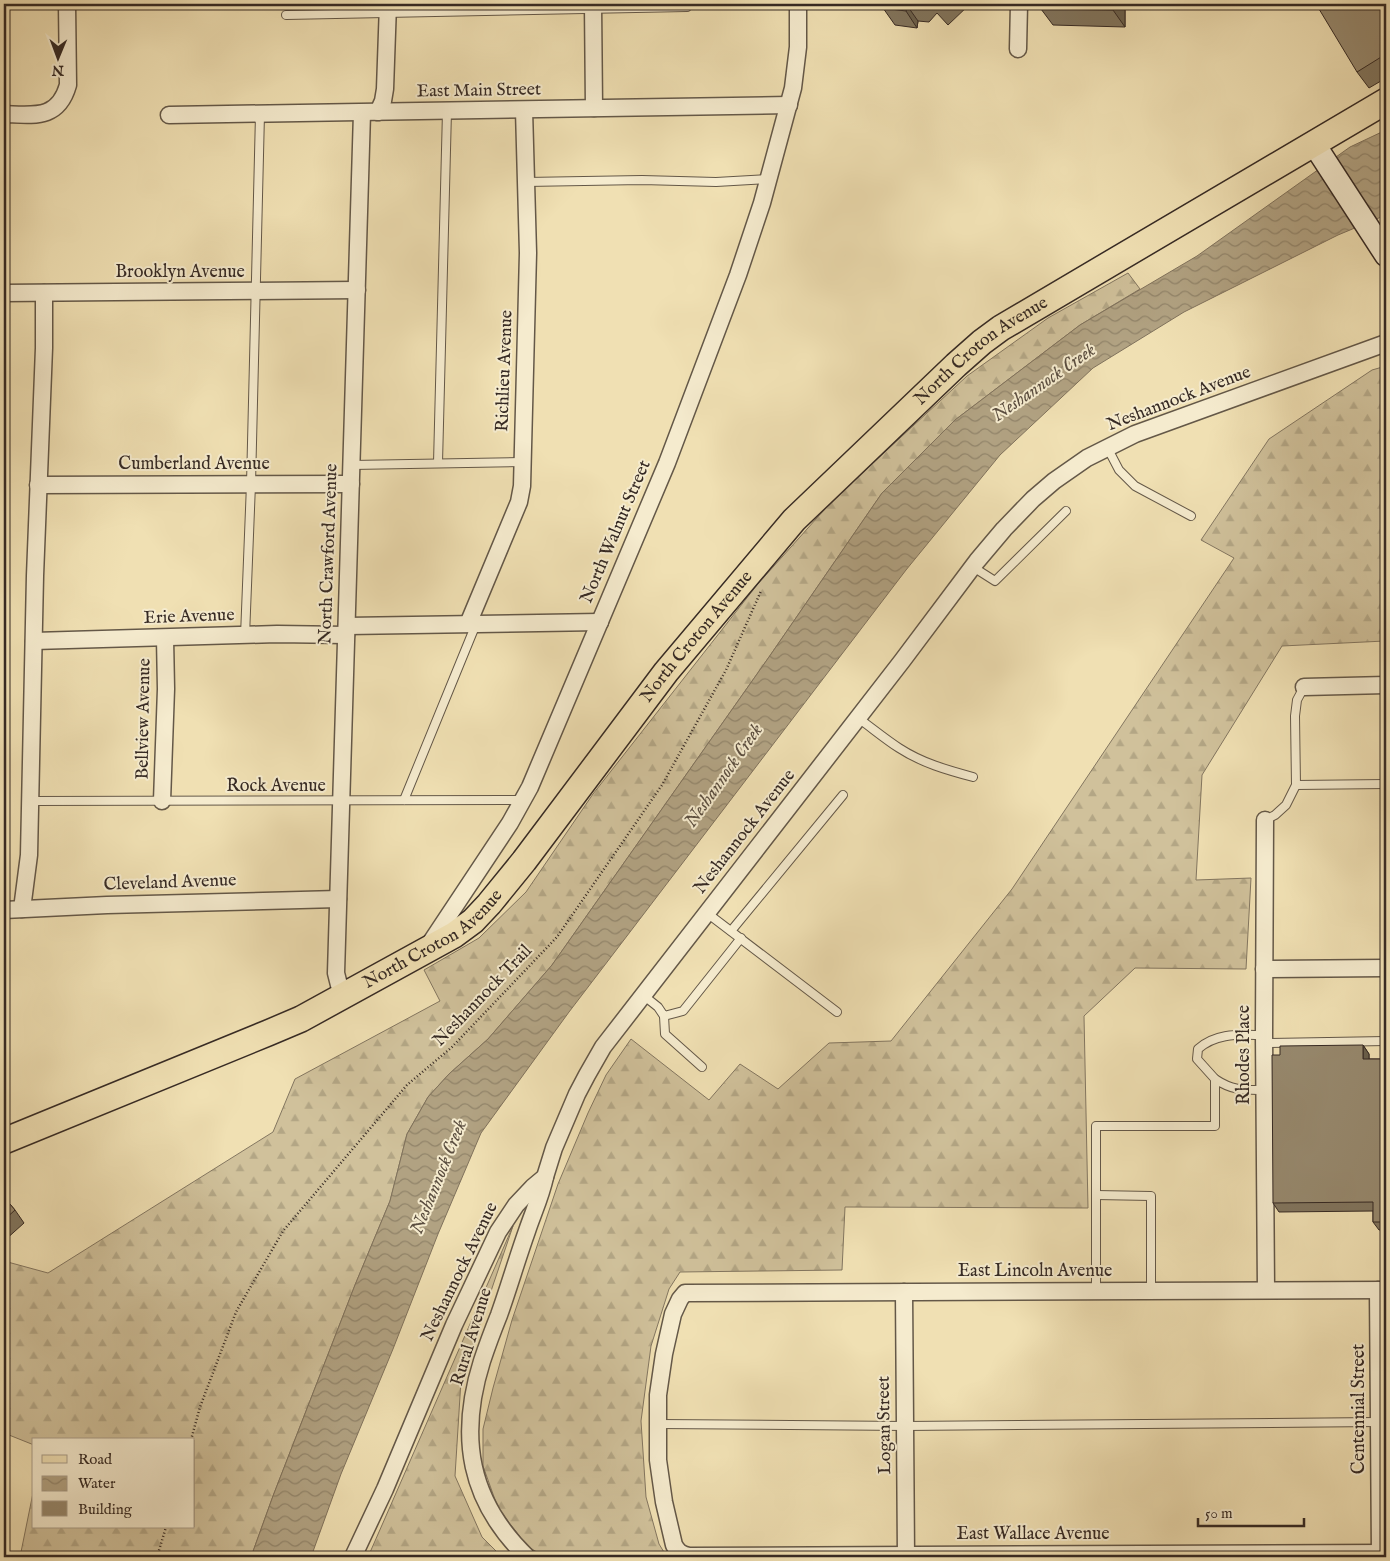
<svg xmlns="http://www.w3.org/2000/svg" width="1390" height="1561" viewBox="0 0 1390 1561" font-family="'IM FELL English',serif">
<style>
.forest{fill:url(#forest-firs);stroke:#837660}
.water{fill:url(#water-waves);stroke:#80725c}
.lines{fill:none;stroke-linecap:round;stroke-linejoin:round}
.lane-casing{stroke:#645848;stroke-width:10}
.street-casing{stroke:#645848;stroke-width:19}
.secondary-casing{stroke:#362a24;stroke-width:25}
.primary-casing{stroke:#362a24;stroke-width:28}
.path{stroke:#362a24;stroke-width:2.5;stroke-dasharray:1 2.5;stroke-linecap:butt}
.lane{stroke:#f5ebce;stroke-width:8}
.street{stroke:#f5ebce;stroke-width:16}
.secondary{stroke:#f5ebce;stroke-width:22}
.primary{stroke:#f0e0b3;stroke-width:25}
.wall{fill:#82765f;stroke:#362a24}
.shaded-wall{fill:#6a604d;stroke:#362a24}
.building{fill:#97896e;stroke:#362a24}
.labels{text-anchor:middle;dominant-baseline:central;stroke-width:4;stroke-linejoin:round;paint-order:stroke}
.street-label{font-size:18px;fill:#362a24;stroke:#f5ebce}
.water-label{font-size:19px;font-style:italic;fill:#5b4e40;stroke:#f5ebce}
</style>
<defs>
<pattern id="forest-firs" width="22" height="20" patternUnits="userSpaceOnUse" patternTransform="scale(1.25)"><rect width="22" height="20" fill="#d0c19b"/><path d="M5 1l3.5 6h-7zM16 11l3.5 6h-7z" fill="#b3a685"/></pattern>
<pattern id="water-waves" width="16" height="10" patternUnits="userSpaceOnUse" patternTransform="scale(1.25)"><rect width="16" height="10" fill="#b1a282"/><path d="M0 5q4-4 8 0t8 0" fill="none" stroke="#91846a"/></pattern>
</defs>
<rect width="100%" height="100%" fill="#f0e0b3"/>
<filter id="stains"><feTurbulence type="fractalNoise" baseFrequency=".004" numOctaves="4"/><feColorMatrix values="0 0 0 0 .2 0 0 0 0 .09 0 0 0 0 .02 0 0 0 .5 -.17"/></filter>
<radialGradient id="worn" r=".72"><stop offset=".6" stop-color="#630" stop-opacity="0"/><stop offset="1" stop-color="#630" stop-opacity=".3"/></radialGradient>
<g class="forest">
<polygon points="1128,273 1140,289 1080,325 955,420 882,493 769,657 552,965 488,1039 449,1074 428,1097 407,1134 390,1201 355,1285 273,1496 251,1557 20,1557 34,1488 34,1527 194,1527 194,1440 34,1440 34,1445 4,1433 4,1261 48,1273 273,1132 295,1079 440,1001 424,970 479,938 526,892 593,794 757,585 833,500 967,376 1048,318"/>
<polygon points="1386,366 1385,641 1282,646 1202,775 1196,880 1251,878 1246,969 1135,968 1084,1016 1088,1208 845,1207 842,1270 680,1272 669,1289 651,1346 641,1421 646,1497 659,1544 667,1557 545,1557 527,1546 498,1508 483,1466 483,1429 493,1388 512,1320 558,1184 588,1113 606,1075 631,1039 709,1100 740,1064 778,1089 829,1043 891,1041 1012,889 1234,558 1201,540 1269,439 1372,370"/>
<polygon points="513,1226 461,1380 455,1476 482,1537 502,1557 368,1557"/>
</g>
<polygon class="water" points="1386,130 1386,215 1338,235 1184,312 1093,368 1000,455 906,570 569,1012 481,1133 438,1234 393,1349 341,1474 311,1557 251,1557 273,1496 355,1285 390,1201 407,1134 428,1097 449,1074 488,1039 552,965 769,657 882,493 955,420 1080,325 1197,256 1350,147"/>
<g class="lines">
<g class="lane-casing">
<g id="lane">
<polyline points="286,15 687,7"/>
<polyline points="526,182 642,180 716,182 769,179"/>
<polyline points="1107,447 1119,470 1135,486 1191,516"/>
<polyline points="438,463 447,111"/>
<polyline points="352,465 522,462"/>
<polyline points="973,567 995,581 1066,511"/>
<polyline points="245,636 251,484 260,114"/>
<path d="M858,718C872,728 885,739 899,748C922,763 947,770 973,777"/>
<polyline points="1296,785 1386,784"/>
<polyline points="404,800 476,624"/>
<polyline points="30,801 523,800"/>
<polyline points="1265,820 1275,815 1286,805 1296,785 1295,716 1297,700 1304,687"/>
<polyline points="707,913 837,1012"/>
<polyline points="731,931 843,795"/>
<polyline points="643,995 658,1007 664,1016 683,1011 741,938"/>
<polyline points="664,1016 665,1034 702,1067"/>
<polyline points="1264,1043 1386,1041"/>
<path d="M1215,1079L1197,1059L1198,1049C1217,1032 1241,1035 1264,1035"/>
<polyline points="1096,1195 1151,1196 1151,1291"/>
<path d="M1096,1291V1126H1215V1079C1233,1091 1244,1090 1264,1090"/>
<polyline points="658,1424 905,1426 1379,1422"/>
</g>
</g>
<g class="street-casing">
<g id="street">
<polyline points="593,4 594,108"/>
<polyline points="1018,49 1019,4"/>
<polyline points="378,112 383,101 385,89 388,4"/>
<path d="M4,114C34,115 58,120 68,85L67,4"/>
<polyline points="169,115 789,105"/>
<polyline points="4,293 357,290"/>
<polyline points="38,485 351,484"/>
<polyline points="468,624 519,502 522,486 528,253 524,110"/>
<polyline points="347,626 600,622"/>
<polyline points="34,641 277,634 346,635"/>
<polyline points="1304,687 1386,685"/>
<polyline points="162,801 166,689 165,638"/>
<polyline points="1265,820 1264,1035 1266,1290"/>
<polyline points="22,909 29,855 35,576 44,348 44,293"/>
<polyline points="4,910 107,905 338,899"/>
<polyline points="429,945 510,823 530,787 667,463 738,275 762,203 793,88 798,47 798,4"/>
<polyline points="1264,969 1386,968"/>
<polyline points="345,995 339,985 336,973 362,113"/>
<polyline points="1378,1290 1380,1557"/>
<path d="M1386,1290L685,1293L680,1299L673,1314L664,1354L658,1395V1460L664,1502L674,1545C678,1552 681,1554 689,1556L1386,1553"/>
<polyline points="904,1292 906,1557"/>
<polyline points="353,1557 385,1489 454,1325 498,1232 516,1205 533,1187 545,1177 554,1148 577,1094 587,1075 603,1047 902,661 977,561 1004,529 1033,499 1054,481 1087,458 1135,434 1386,343"/>
<path d="M527,1557C469,1501 458,1437 482,1361C487,1346 493,1330 499,1315C509,1287 517,1259 527,1231C533,1213 541,1196 545,1177"/>
</g>
</g>
<g class="secondary-casing">
<polyline id="secondary" points="1314,144 1386,255"/>
</g>
<g class="primary-casing">
<g id="primary">
<path id="s1" d="M4,1141L268,1033L301,1019L454,935L473,921L489,904L524,861L666,672L794,520L956,365L982,342L1001,328L1386,101"/>
</g>
</g>
<g class="path">
<polyline points="191,1440 200,1407 236,1312 283,1231 407,1085 452,1047 557,937 662,785 726,670 761,591"/>
<polyline points="157,1557 166,1527"/>
</g>
<use href="#lane" class="lane"/>
<use href="#street" class="street"/>
<use href="#secondary" class="secondary"/>
<use href="#primary" class="primary"/>
</g>
<g class="wall">
<polygon points="881,4 970,4 948,25 937,13 929,22 918,21 917,28 895,25 883,8 884,6"/>
<polygon points="1041,4 1125,4 1125,27 1053,25 1041,9"/>
<polygon points="1386,4 1386,78 1369,88 1357,72"/>
<polygon points="1363,1045 1369,1054 1369,1059 1386,1059 1386,1230 1379,1230 1373,1222 1373,1211 1279,1212 1273,1203"/>
<polygon points="4,1197 15,1210 24,1223 4,1241"/>
</g>
<g class="shaded-wall">
<polygon points="906,4 918,21 917,28 906,11"/>
<polygon points="1113,4 1125,4 1125,27 1113,10"/>
<polygon points="1363,1045 1369,1054 1369,1067 1363,1059"/>
</g>
<g class="building">
<polygon points="884,4 918,4 917,5 906,4 906,11 883,8"/>
<polygon points="933,4 941,4 937,8"/>
<polygon points="1041,4 1113,4 1113,10 1041,9"/>
<polygon points="1316,4 1386,4 1386,54 1357,72"/>
<polygon points="1363,1045 1363,1059 1386,1059 1386,1222 1373,1222 1373,1202 1273,1203 1272,1055 1280,1055 1280,1046"/>
<polygon points="4,1197 15,1210 4,1220"/>
</g>
<g class="labels">
<g class="street-label">
<text transform="translate(479 91) rotate(-1)">East Main Street</text>
<text x="180" y="272">Brooklyn Avenue</text>
<text stroke="none"><textPath href="#s1" startOffset="1286">North Croton Avenue</textPath></text>
<text transform="translate(505 371) rotate(-88)">Richlieu Avenue</text>
<text transform="translate(1179 399) rotate(-21)">Neshannock Avenue</text>
<text x="194" y="464">Cumberland Avenue</text>
<text transform="translate(616 532) rotate(-67)">North Walnut Street</text>
<text transform="translate(329 554) rotate(-88)">North Crawford Avenue</text>
<text transform="translate(189 617) rotate(-2)">Erie Avenue</text>
<text stroke="none"><textPath href="#s1" startOffset="881">North Croton Avenue</textPath></text>
<text transform="translate(144 719) rotate(-89)">Bellview Avenue</text>
<text x="276" y="786">Rock Avenue</text>
<text transform="translate(745 832) rotate(-52)">Neshannock Avenue</text>
<text transform="translate(170 883) rotate(-2)">Cleveland Avenue</text>
<text stroke="none"><textPath href="#s1" startOffset="476">North Croton Avenue</textPath></text>
<text transform="translate(483 996) rotate(-46)">Neshannock Trail</text>
<text transform="translate(1244 1055) rotate(-90)">Rhodes Place</text>
<text x="1035" y="1271">East Lincoln Avenue</text>
<text transform="translate(460 1272) rotate(-64)">Neshannock Avenue</text>
<text transform="translate(472 1337) rotate(-73)">Rural Avenue</text>
<text transform="translate(1359 1409) rotate(-90)">Centennial Street</text>
<text transform="translate(885 1425) rotate(-91)">Logan Street</text>
<text x="1033" y="1534">East Wallace Avenue</text>
</g>
<g class="water-label">
<text transform="translate(1044 383) rotate(-35)">Neshannock Creek</text>
<text transform="translate(724 776) rotate(-55)">Neshannock Creek</text>
<text transform="translate(439 1177) rotate(-68)">Neshannock Creek</text>
</g>
</g>
<rect width="1390" height="1561" fill="none" stroke="#f0e0b3" stroke-width="20"/>
<rect x="5" y="5" width="1380" height="1551" fill="none" stroke="#362a24" stroke-width="2.5"/>
<rect x="10" y="10" width="1370" height="1541" fill="none" stroke="#362a24"/>
<rect x="32" y="1438" width="162" height="90" fill="#f5ebce" stroke="#a99e8a"/>
<rect x="42" y="1455" width="25" height="8" fill="#f0e0b3" stroke="#a99e8a"/>
<text x="78" y="1464" font-size="15" fill="#362a24">Road</text>
<rect x="42" y="1476" width="25" height="15" fill="url(#water-waves)" stroke="#a99e8a"/>
<text x="78" y="1488" font-size="15" fill="#362a24">Water</text>
<rect x="42" y="1501" width="25" height="15" fill="#97896e" stroke="#a99e8a"/>
<text x="78" y="1514" font-size="15" fill="#362a24">Building</text>
<g transform="translate(58 58) rotate(181)" stroke="#f5ebce" stroke-width="4" paint-order="stroke">
<path d="M0-4L9 19L0 12L-9 19Z" fill="#362a24"/>
<text y="-8" font-size="14" font-weight="bold" text-anchor="middle" fill="#362a24">N</text>
</g>
<path d="M1198 1518v8h106v-8" fill="none" stroke="#362a24" stroke-width="2.5"/>
<text x="1205" y="1518" font-size="15" fill="#362a24" stroke="#f5ebce" stroke-width="4" paint-order="stroke">50 m</text>
<rect width="100%" height="100%" filter="url(#stains)"/>
<rect width="100%" height="100%" fill="url(#worn)"/>
</svg>
